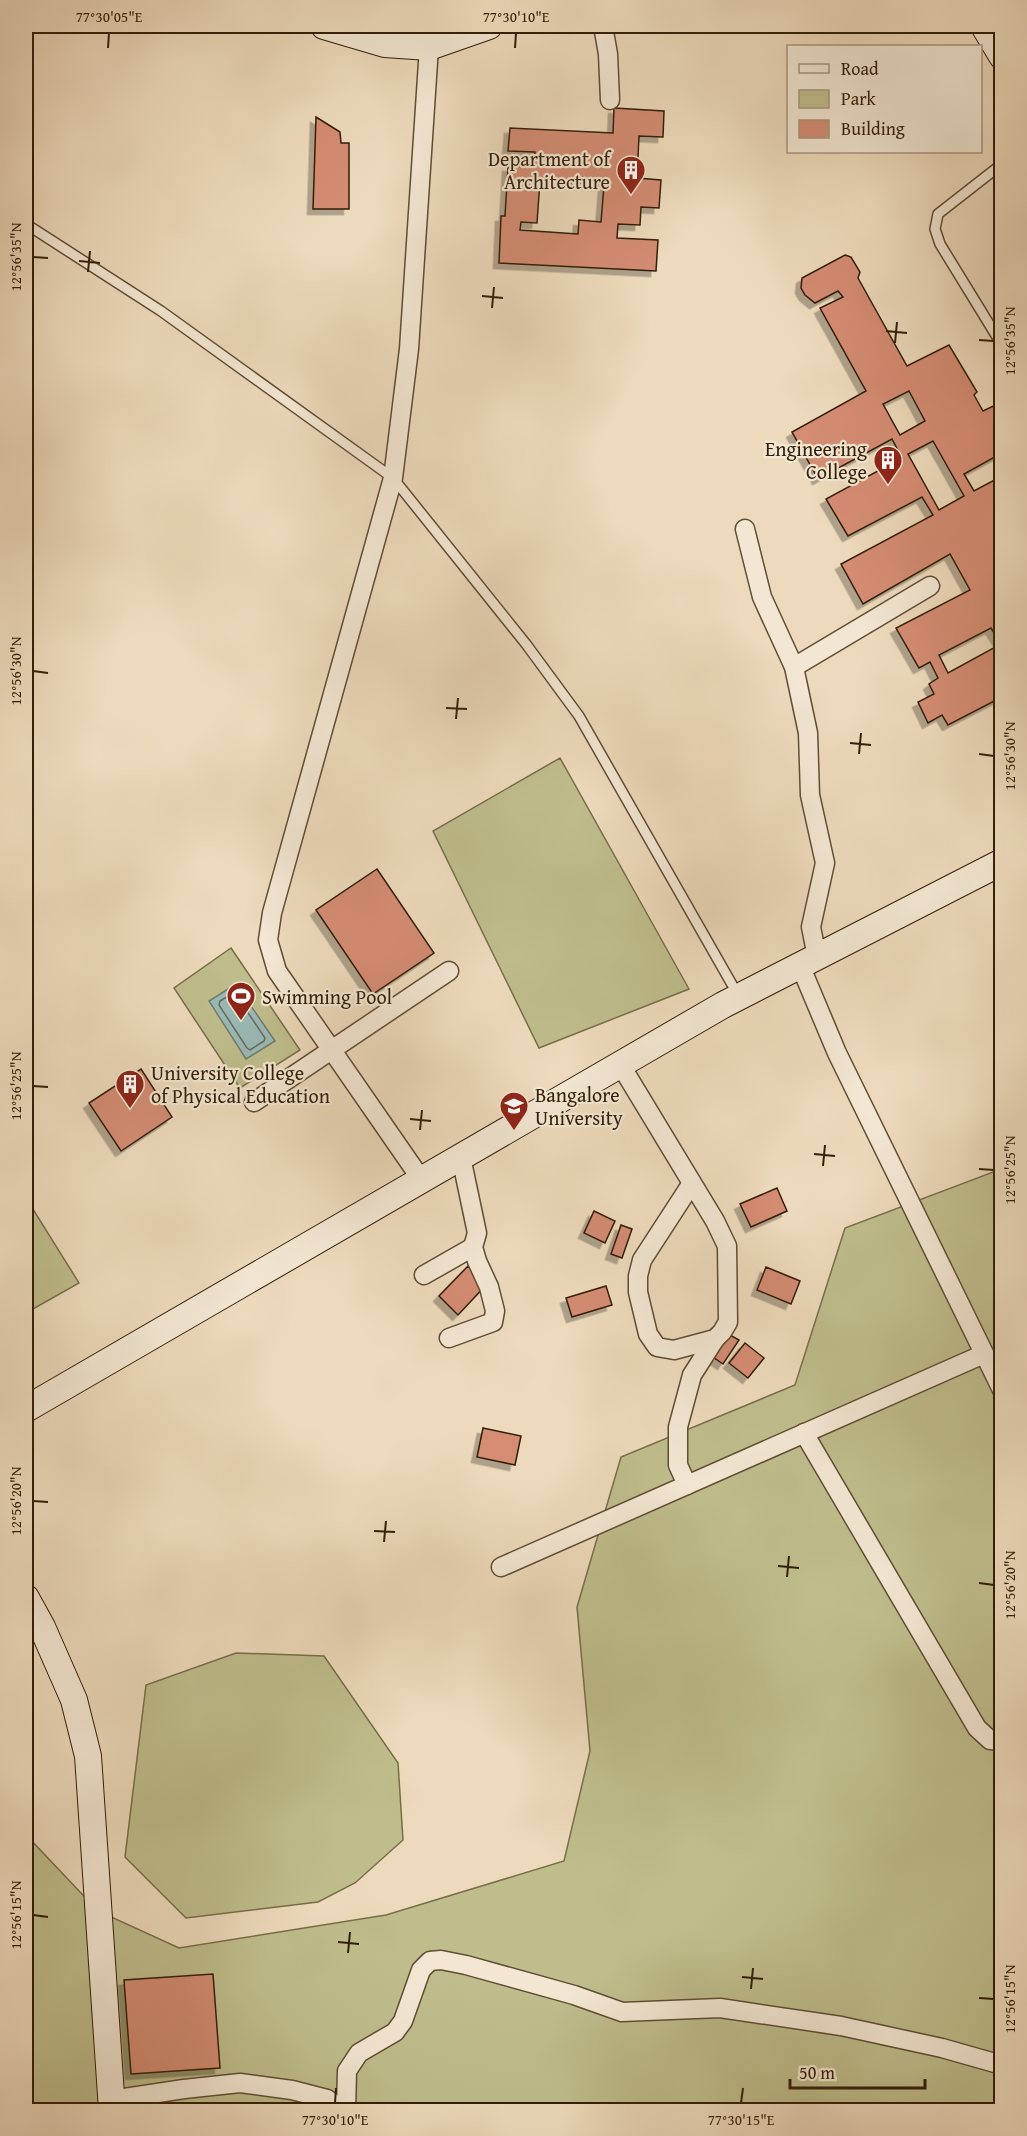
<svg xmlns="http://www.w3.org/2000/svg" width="1027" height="2136" viewBox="0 0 1027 2136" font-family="'Gentium Book Plus',serif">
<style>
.green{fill:#bfbd8c;stroke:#786e4a;stroke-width:1.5}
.water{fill:#9abab6;stroke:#707c70;stroke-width:1.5}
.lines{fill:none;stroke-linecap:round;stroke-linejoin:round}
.shore{stroke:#666c5e;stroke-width:1.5}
.building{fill:#d48c73;stroke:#311e07;stroke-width:1.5;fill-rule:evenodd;filter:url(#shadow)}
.lane-casing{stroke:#604d34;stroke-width:12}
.street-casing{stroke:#604d34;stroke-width:21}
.secondary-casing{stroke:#311e07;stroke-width:28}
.lane{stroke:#f3e7d3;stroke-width:9}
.street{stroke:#f3e7d3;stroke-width:18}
.secondary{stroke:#f3e7d3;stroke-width:26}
.ticks{fill:none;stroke:#311e07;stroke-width:2}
.labels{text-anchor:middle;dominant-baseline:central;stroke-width:4.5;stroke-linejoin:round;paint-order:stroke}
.poi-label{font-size:20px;fill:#311e07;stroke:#f3e7d3;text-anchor:start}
.neatline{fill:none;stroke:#311e07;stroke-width:2}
.ticks-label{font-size:15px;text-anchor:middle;fill:#311e07}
</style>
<defs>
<filter id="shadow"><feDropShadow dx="-5.5" dy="5.5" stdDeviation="0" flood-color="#0004"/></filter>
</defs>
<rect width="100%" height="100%" fill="#eddabc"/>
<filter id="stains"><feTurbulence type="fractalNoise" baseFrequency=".00333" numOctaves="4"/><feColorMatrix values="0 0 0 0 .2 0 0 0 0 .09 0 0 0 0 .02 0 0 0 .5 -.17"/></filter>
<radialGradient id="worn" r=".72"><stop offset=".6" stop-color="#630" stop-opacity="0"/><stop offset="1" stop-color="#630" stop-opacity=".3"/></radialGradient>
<g class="green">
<polygon points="560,758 689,989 539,1048 433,831"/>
<polygon points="231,948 300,1050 240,1088 174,988"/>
<polygon points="1001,1169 1001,2110 26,2110 26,1835 98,1911 179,1948 386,1915 564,1861 590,1751 577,1607 621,1457 795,1385 845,1228"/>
<polygon points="26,1198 79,1283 26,1313"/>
<polygon points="236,1653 324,1656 398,1763 403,1840 355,1883 318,1902 186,1918 125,1857 146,1685"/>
</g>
<polygon class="water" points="236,984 275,1041 246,1059 209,1001"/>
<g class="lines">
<polygon class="shore" points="232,994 236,995 265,1038 264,1041 250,1050 247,1048 219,1005 220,1001"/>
</g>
<g class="building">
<path d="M614,108L664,111L663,137L639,136L637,178L661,180L659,208L641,207L640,225L618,224L617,238L658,240L656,271L499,263L501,216H505L508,166L535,167V152L508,151L510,128L613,133ZM540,181L604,185L601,222L579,220L578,234L520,230L521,222L537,223Z"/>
<polygon points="316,117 340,132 341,143 349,143 349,209 313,209"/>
<path d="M845,255L851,257L860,272L858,278L907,366L949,345L977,392L974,395L983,411L1002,402V453L964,474L974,491L1002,476V526L997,529L1002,538V697L948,725L942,715L928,723L918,702L934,694L929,684L938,678L930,662L919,668L896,628L970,590L950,554L863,604L841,564L933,515L922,497L848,536L826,499L902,458L892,439L818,479L792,432L866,391L820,308L843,297L838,291L815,303L805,295L801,288L802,278ZM909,391L925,421L900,435L883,404ZM933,441L964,496L939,510L908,454ZM991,628L1001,644L948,673L939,655Z"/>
<polygon points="377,869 434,953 373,994 316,910"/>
<polygon points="141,1069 172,1117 121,1151 89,1103"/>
<polygon points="777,1188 787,1211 751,1227 740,1204"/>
<polygon points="594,1211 615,1221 605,1243 584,1233"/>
<polygon points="621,1225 632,1229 622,1258 611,1254"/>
<polygon points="468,1266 487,1284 458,1315 439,1296"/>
<polygon points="766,1267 800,1281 791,1304 757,1290"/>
<polygon points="606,1286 612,1305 572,1317 566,1298"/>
<polygon points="728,1334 739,1340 723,1364 713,1357"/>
<polygon points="745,1343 764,1358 748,1378 729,1363"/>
<polygon points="483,1428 521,1436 515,1465 477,1457"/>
<polygon points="213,1974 220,2068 131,2074 124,1980"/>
</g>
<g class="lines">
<g class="lane-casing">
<g id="lane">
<polyline points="1002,164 938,214 935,229 940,244 1002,345"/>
<polyline points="26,224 161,311 393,478 526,644 579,716 738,995"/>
<polyline points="1002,1085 1002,1097"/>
</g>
</g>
<g class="street-casing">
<g id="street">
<polyline points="603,26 608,54 610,100"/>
<polyline points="745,529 762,597 794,667 808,733 810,795 825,863 811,927 817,957"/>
<polyline points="794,667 930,586"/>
<polyline points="800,965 837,1053 1002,1390"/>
<polyline points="620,1064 715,1221 727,1246 728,1322 722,1332 715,1339 674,1350 657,1347 648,1334 638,1292 638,1276 642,1260 692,1183"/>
<polyline points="254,1102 449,971"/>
<polyline points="421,1179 277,971 268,940 272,913 393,478 409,349 429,47"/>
<polyline points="424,1275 473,1247"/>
<polyline points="449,1338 493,1322 495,1311 489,1287 477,1261 473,1247 477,1233 461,1157"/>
<polyline points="804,1433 977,1728 990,1740 1002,1741"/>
<polyline points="687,1485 678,1465 678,1427 692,1375 715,1339"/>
<polyline points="501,1567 984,1354"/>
<polyline points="111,2100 184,2089 240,2083 292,2090 327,2099 342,2110"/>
<polyline points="346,2110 347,2071 359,2053 395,2032 403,2021 421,1970 430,1961 441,1960 466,1965 574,1995 622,2012 720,2008 841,2026 942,2048 1002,2065"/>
</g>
</g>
<g class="secondary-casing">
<g id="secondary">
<polyline points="324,26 385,44 429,47 489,26"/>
<polyline points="984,26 1002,56"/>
<polyline points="26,1409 723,1005 1002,862"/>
<polyline points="26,1598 42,1627 74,1700 88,1756 112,2110"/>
</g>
</g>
<use href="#lane" class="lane"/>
<use href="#street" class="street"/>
<use href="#secondary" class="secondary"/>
</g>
<path class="ticks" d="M108,48L109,33M515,48L516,33M33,257L48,258M79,261L100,263M88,272L90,251M482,296L503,298M492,308L494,287M886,331L907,333M979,340L994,341M895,343L897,322M33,671L48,673M446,708L467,709M456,719L458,698M850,743L871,745M859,754L861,733M979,754L994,756M33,1086L48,1087M410,1119L431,1121M420,1130L422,1110M814,1154L835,1156M823,1166L825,1145M979,1169L994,1170M33,1501L48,1502M374,1531L395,1532M384,1542L386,1521M778,1566L799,1568M787,1577L789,1556M979,1583L994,1585M33,1915L48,1917M338,1942L359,1944M348,1953L350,1932M742,1977L763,1979M751,1989L753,1968M979,1998L994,1999M335,2103L336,2088M741,2103L743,2088"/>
<defs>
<g id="building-pin" transform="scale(1.5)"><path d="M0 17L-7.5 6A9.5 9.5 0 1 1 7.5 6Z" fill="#8f2418" stroke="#f3e7d3"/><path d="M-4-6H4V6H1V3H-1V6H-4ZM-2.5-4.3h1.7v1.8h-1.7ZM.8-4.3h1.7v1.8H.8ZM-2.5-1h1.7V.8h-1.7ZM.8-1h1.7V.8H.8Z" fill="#fff"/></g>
<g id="stadium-pin" transform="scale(1.5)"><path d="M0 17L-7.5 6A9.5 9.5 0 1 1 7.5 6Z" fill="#8f2418" stroke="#f3e7d3"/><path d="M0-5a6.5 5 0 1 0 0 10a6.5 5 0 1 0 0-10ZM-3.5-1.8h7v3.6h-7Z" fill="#fff"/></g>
<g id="university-pin" transform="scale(1.5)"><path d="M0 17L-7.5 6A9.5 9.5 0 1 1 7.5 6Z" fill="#8f2418" stroke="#f3e7d3"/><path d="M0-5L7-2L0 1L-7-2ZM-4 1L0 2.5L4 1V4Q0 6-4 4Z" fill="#fff"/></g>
</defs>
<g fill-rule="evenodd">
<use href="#building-pin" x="631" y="170"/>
<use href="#building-pin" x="888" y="460"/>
<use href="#stadium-pin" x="241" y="996"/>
<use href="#building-pin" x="130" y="1084"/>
<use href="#university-pin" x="514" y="1106"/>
</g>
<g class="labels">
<g class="poi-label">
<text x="610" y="158" text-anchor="end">Department of<tspan x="610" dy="23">Architecture</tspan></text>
<text x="867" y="448" text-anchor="end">Engineering<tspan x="867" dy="23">College</tspan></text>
<text x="262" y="996">Swimming Pool</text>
<text x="151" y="1072">University College<tspan x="151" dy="23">of Physical Education</tspan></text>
<text x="535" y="1094">Bangalore<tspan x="535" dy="23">University</tspan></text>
</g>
</g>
<rect width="1027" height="2136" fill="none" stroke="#eddabc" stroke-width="66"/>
<rect x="787" y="45" width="195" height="108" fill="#f3e7d3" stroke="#a59781" stroke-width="1.5"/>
<rect x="799" y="64" width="30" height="9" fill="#f3e7d3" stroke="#a59781" stroke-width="1.5"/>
<text x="841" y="75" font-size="18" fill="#311e07">Road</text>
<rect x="799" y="90" width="30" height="18" fill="#bfbd8c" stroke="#a59781" stroke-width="1.5"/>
<text x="841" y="105" font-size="18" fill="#311e07">Park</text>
<rect x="799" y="120" width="30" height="18" fill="#d48c73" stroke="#a59781" stroke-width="1.5"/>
<text x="841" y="135" font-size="18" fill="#311e07">Building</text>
<path d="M790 2079v9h135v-9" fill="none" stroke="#311e07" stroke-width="3"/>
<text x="799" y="2079" font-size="18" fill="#311e07" stroke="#f3e7d3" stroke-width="4.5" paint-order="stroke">50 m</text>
<rect x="33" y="33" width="961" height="2070" class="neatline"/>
<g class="ticks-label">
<text x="109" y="22">77°30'05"E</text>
<text x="516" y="22">77°30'10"E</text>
<text transform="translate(16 257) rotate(-90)" y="5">12°56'35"N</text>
<text transform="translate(1010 341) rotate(-90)" y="5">12°56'35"N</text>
<text transform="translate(16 671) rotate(-90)" y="5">12°56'30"N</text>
<text transform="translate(1010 756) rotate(-90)" y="5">12°56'30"N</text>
<text transform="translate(16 1086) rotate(-90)" y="5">12°56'25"N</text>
<text transform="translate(1010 1170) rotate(-90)" y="5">12°56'25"N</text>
<text transform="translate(16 1501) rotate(-90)" y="5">12°56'20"N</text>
<text transform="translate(1010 1585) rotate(-90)" y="5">12°56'20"N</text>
<text transform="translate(16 1915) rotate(-90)" y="5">12°56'15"N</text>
<text transform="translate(1010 1999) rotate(-90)" y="5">12°56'15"N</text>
<text x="335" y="2125">77°30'10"E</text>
<text x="741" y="2125">77°30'15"E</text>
</g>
<rect width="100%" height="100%" filter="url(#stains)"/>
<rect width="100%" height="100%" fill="url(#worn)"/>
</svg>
